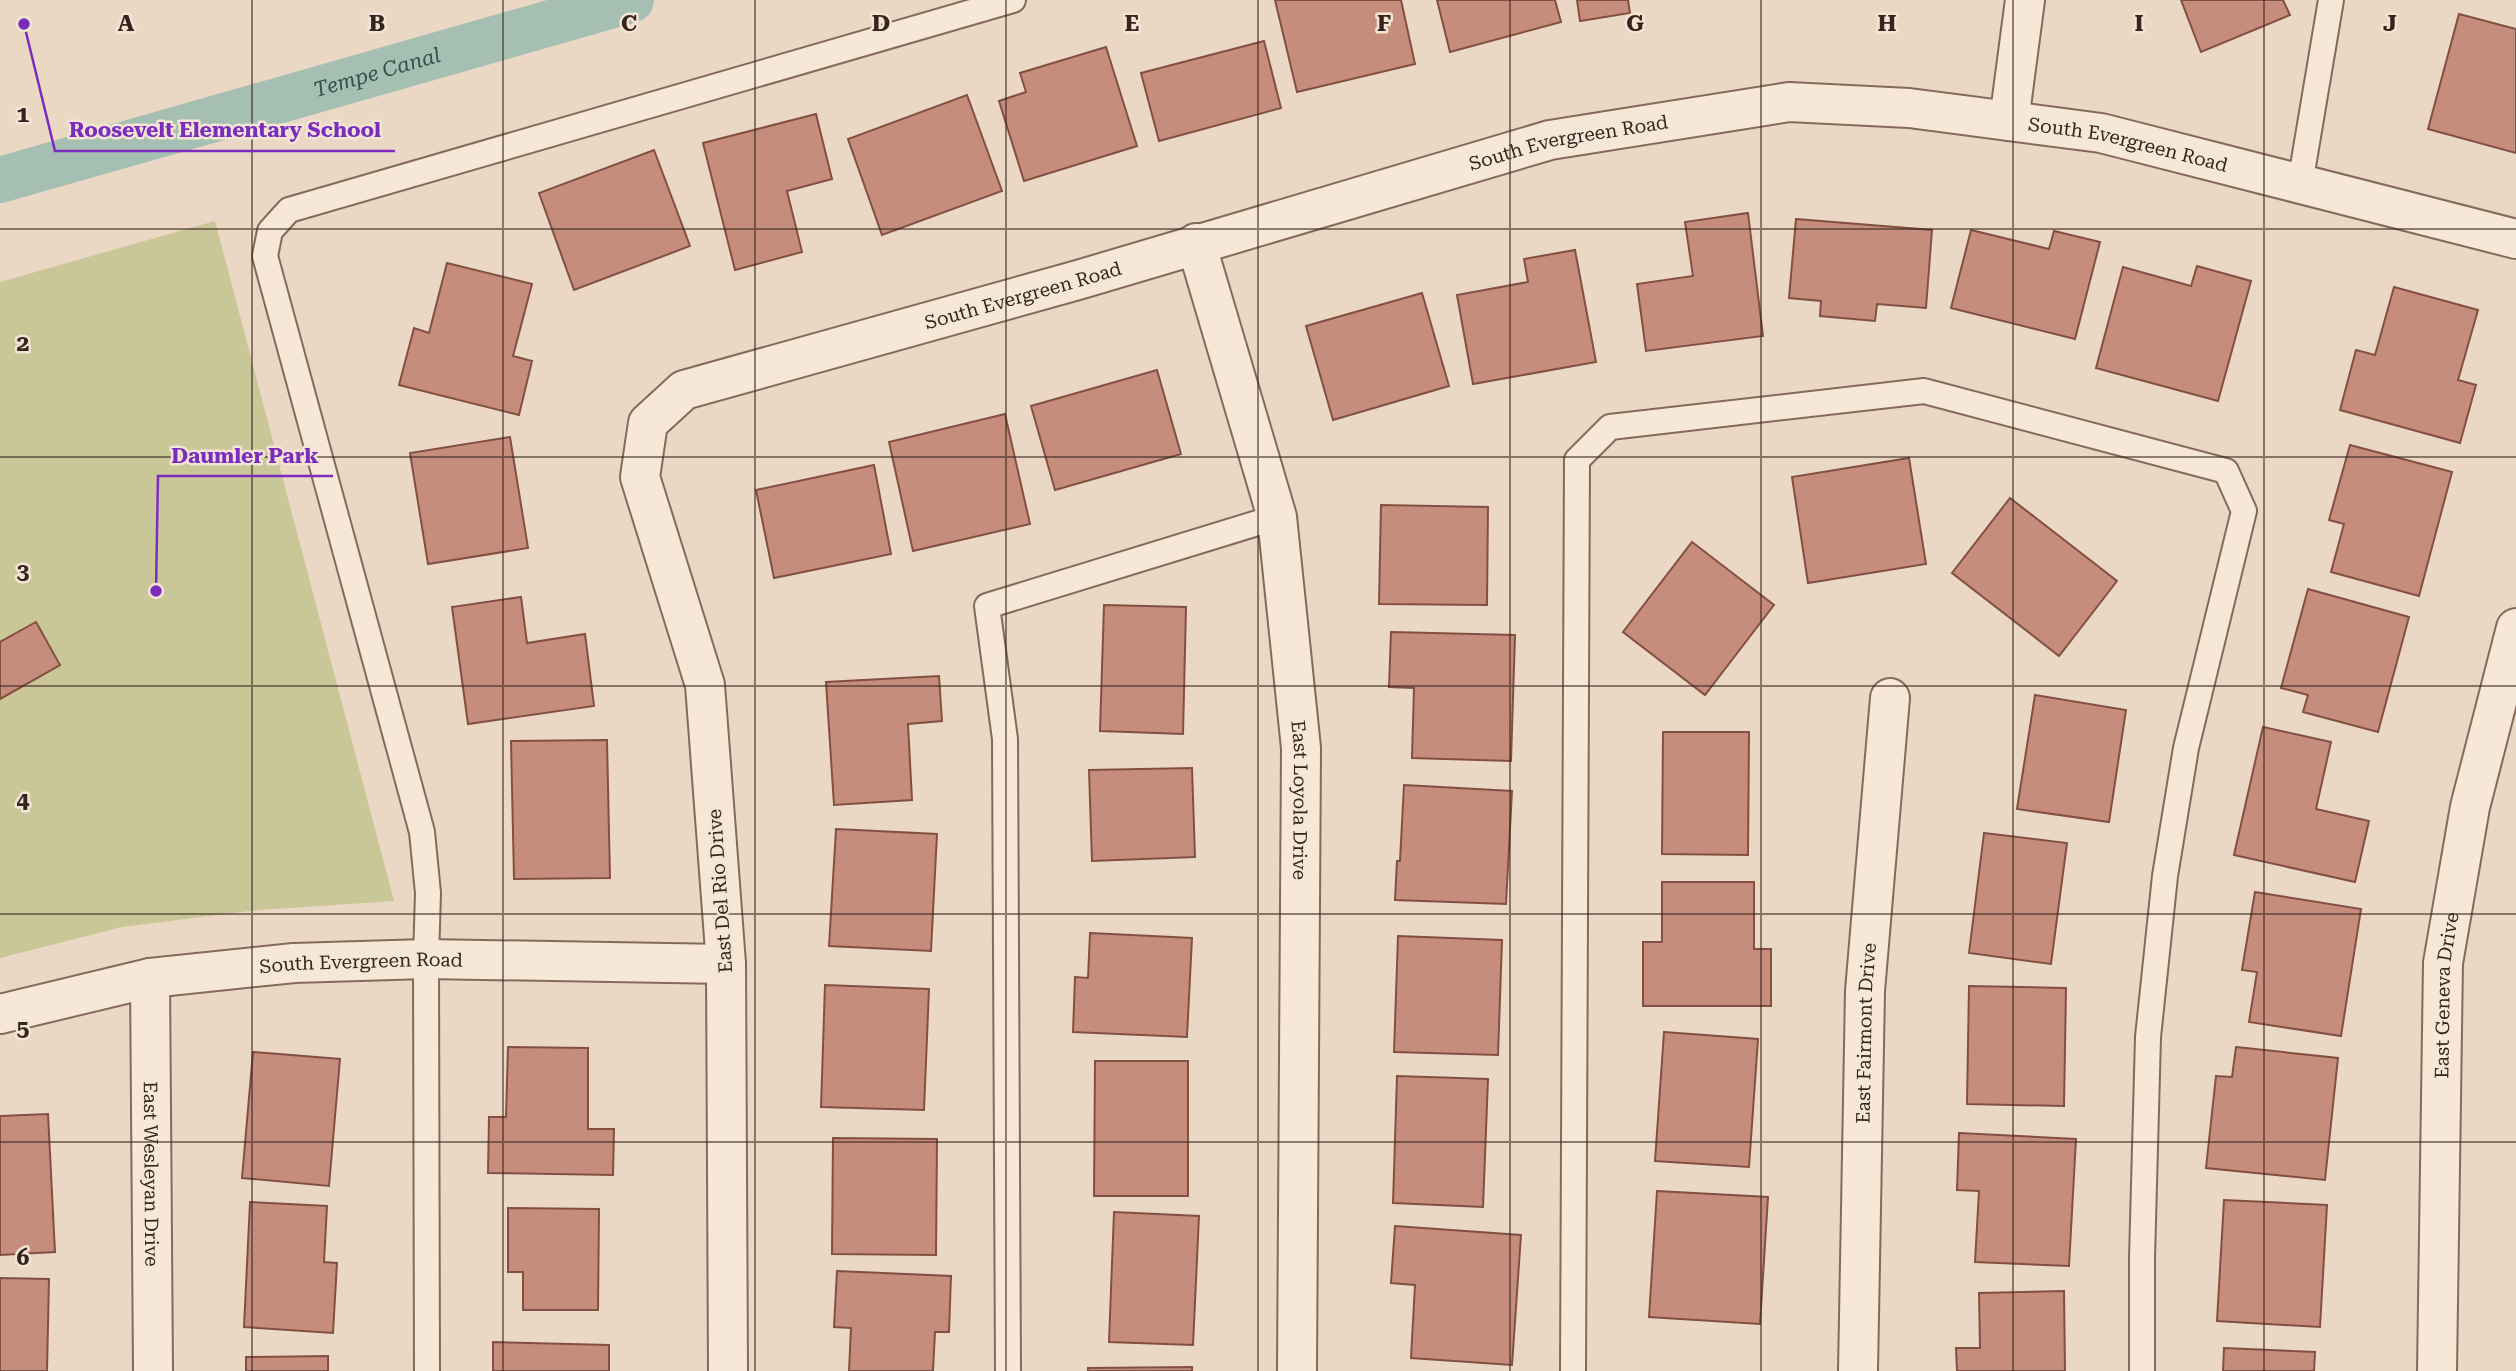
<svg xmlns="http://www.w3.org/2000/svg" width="2516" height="1371" viewBox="0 0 2516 1371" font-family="'Roboto Serif',serif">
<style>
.green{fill:#c9c698}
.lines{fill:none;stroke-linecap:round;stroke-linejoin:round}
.canal{stroke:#a5bfb3;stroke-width:46}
.building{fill:#c78d7c;stroke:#825043;stroke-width:2}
.service-casing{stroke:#856a5b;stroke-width:28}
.minor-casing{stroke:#856a5b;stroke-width:42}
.service{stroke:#f7e7d6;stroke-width:24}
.minor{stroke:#f7e7d6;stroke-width:38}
.grid{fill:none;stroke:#35251e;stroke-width:2;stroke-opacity:0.55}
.labels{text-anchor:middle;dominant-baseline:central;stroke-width:5;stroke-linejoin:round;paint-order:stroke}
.street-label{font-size:19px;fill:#35251e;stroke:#f3e4d3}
.water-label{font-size:21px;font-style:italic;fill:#2f544b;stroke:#f3e4d3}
.grid-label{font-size:23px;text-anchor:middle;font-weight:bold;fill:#35251e;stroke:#f3e4d3;stroke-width:5;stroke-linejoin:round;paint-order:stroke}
.leader{fill:none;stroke:#7b2cbf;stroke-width:2.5}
.callout-dot{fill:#7b2cbf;stroke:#f3e4d3;stroke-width:2.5}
.callout-label{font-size:21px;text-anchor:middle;font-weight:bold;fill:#7b2cbf;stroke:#f3e4d3;stroke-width:5;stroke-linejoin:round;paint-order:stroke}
</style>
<rect width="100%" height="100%" fill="#ebd8c4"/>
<polygon class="green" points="215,221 394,901 259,910 122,927 0,958 0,282"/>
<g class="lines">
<path class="canal" id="s1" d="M0,180L631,0"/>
</g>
<g class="building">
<polygon points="1275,0 1401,0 1415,64 1297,92"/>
<polygon points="1437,0 1555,0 1561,22 1450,52"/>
<polygon points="1577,0 1628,0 1630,13 1580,21"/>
<polygon points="2181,0 2283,0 2290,15 2201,52"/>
<polygon points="2459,14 2516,29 2516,153 2428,129"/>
<polygon points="1264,41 1281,108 1159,141 1141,73"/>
<polygon points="1106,47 1137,146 1024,181 999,101 1026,92 1020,73"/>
<polygon points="967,95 1002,191 882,235 848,139"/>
<polygon points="816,114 832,179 787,191 802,252 735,270 703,143"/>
<polygon points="654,150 690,246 574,290 539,193"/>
<polygon points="1748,213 1763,336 1646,351 1637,284 1693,276 1685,222"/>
<polygon points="1796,219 1932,230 1926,308 1877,304 1875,321 1820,316 1821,301 1789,298"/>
<polygon points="1971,230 2049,249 2054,231 2100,242 2075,339 1951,308"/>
<polygon points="1575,250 1596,362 1473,384 1457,295 1528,282 1524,259"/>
<polygon points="447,263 532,284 513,356 532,361 519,415 399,385 414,328 429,333"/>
<polygon points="2197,266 2251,281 2218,401 2096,368 2123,267 2191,286"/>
<polygon points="2394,287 2478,310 2458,380 2476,385 2460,443 2340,410 2356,350 2375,355"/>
<polygon points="1422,293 1449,386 1333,420 1306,326"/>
<polygon points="1157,370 1181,454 1055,490 1031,406"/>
<polygon points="1005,414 1030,524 913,551 889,442"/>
<polygon points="510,437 528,548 428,564 410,453"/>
<polygon points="2350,445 2452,472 2419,596 2331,572 2344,524 2329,520"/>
<polygon points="1909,458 1926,564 1808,583 1792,477"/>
<polygon points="874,465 891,554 774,578 756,490"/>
<polygon points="2010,498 2117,581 2059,656 1952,573"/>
<polygon points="1381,505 1488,507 1487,605 1379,604"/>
<polygon points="1692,542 1774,605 1705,695 1623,632"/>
<polygon points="2308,589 2409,617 2378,732 2303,712 2308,695 2281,688"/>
<polygon points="521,597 527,643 585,634 594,706 468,724 452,607"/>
<polygon points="1104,605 1186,607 1183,734 1100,731"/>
<polygon points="36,622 60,665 0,699 0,642"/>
<polygon points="1391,632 1515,635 1511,761 1412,758 1414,688 1389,687"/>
<polygon points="939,676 942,721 908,724 912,800 834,805 826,682"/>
<polygon points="2035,695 2126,710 2109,822 2017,809"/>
<polygon points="2263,727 2331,742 2316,809 2369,821 2355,882 2234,855"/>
<polygon points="1663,732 1749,732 1748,855 1662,854"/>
<polygon points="607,740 610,878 514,879 511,741"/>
<polygon points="1192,768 1195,857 1092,861 1089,770"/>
<polygon points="1404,785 1512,791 1506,904 1395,900 1397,861 1400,861"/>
<polygon points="836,829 937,834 931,951 829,946"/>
<polygon points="1984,833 2067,843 2051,964 1969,953"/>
<polygon points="1662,882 1754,882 1754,949 1771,949 1771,1006 1643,1006 1643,942 1662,942"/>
<polygon points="2255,892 2361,909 2341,1036 2249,1022 2257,972 2242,970"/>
<polygon points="1090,933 1192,938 1187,1037 1073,1032 1075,977 1088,978"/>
<polygon points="1398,936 1502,940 1498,1055 1394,1052"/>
<polygon points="825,985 929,989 924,1110 821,1107"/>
<polygon points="1969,986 2066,988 2064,1106 1967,1104"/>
<polygon points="1664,1032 1758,1039 1749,1167 1655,1161"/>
<polygon points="508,1047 588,1048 588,1129 614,1129 613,1175 488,1173 489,1117 506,1117"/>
<polygon points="2236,1047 2338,1058 2325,1180 2206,1168 2216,1076 2232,1077"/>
<polygon points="253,1052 340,1059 329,1186 242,1178"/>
<polygon points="1095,1061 1188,1061 1188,1196 1094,1196"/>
<polygon points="1397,1076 1488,1079 1483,1207 1393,1203"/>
<polygon points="48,1114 55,1252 0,1255 0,1116"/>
<polygon points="1959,1133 2076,1139 2069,1266 1975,1262 1979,1191 1957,1190"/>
<polygon points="833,1138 937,1139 936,1255 832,1254"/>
<polygon points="1657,1191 1768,1197 1760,1324 1649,1317"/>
<polygon points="2224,1200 2327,1205 2320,1327 2217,1321"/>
<polygon points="250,1202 327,1206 324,1262 337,1263 333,1333 244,1327"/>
<polygon points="508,1208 599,1209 598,1310 523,1310 523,1272 508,1272"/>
<polygon points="1114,1212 1199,1216 1193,1345 1109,1342"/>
<polygon points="1395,1226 1521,1235 1512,1365 1411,1358 1415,1285 1391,1283"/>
<polygon points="837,1271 951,1276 949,1332 935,1332 933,1371 849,1371 851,1328 834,1327"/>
<polygon points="0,1278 49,1279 47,1371 0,1371"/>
<polygon points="2064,1291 2065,1371 1957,1371 1956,1348 1980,1348 1979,1293"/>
<polygon points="493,1342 609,1345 609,1371 493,1371"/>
<polygon points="2224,1348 2315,1352 2314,1371 2223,1371"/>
<polygon points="328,1356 328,1371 246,1371 246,1357"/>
<polygon points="1192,1367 1192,1371 1088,1371 1088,1368"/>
</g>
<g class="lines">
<g class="service-casing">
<g id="service">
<polyline points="2300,184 2331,0"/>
<polyline points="427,1371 426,959 428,893 422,832 265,256 270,231 289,210 1013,0"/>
<polyline points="1008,1371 1005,739 987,606 1277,517"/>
<polyline points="1573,1371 1577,460 1610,427 1924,391 2226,471 2244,511 2186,748 2165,876 2148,1037 2142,1258 2142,1371"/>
</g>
</g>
<g class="minor-casing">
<g id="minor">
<polyline points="2009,121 2025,0"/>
<path id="s2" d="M1196,243L1277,517L1301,748L1297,1371"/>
<path id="s3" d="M150,978L153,1371"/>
<path id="s4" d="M0,1014L150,978L294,963L426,959L726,964"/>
<path id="s5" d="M728,1371L726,964L705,685L640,477L648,423L684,390L1078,280L1550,140L1789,102L1909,108L2101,133L2516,239"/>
<path id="s6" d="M1858,1371L1865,991L1890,698"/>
<path id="s7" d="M2437,1371L2443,963L2470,807L2516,628"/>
</g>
</g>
<use href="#service" class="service"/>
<use href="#minor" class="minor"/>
</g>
<path class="grid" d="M252,0V1371M503,0V1371M755,0V1371M1006,0V1371M1258,0V1371M1510,0V1371M1761,0V1371M2013,0V1371M2264,0V1371M0,229H2516M0,457H2516M0,686H2516M0,914H2516M0,1142H2516"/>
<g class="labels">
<g class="street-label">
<text stroke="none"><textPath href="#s5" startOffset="1927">South Evergreen Road</textPath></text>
<text stroke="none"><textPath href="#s5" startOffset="2494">South Evergreen Road</textPath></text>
<text stroke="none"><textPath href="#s5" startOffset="1360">South Evergreen Road</textPath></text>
<text stroke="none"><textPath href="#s2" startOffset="570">East Loyola Drive</textPath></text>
<text transform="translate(720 891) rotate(-94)">East Del Rio Drive</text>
<text stroke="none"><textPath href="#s4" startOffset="366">South Evergreen Road</textPath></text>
<text stroke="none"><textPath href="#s7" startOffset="376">East Geneva Drive</textPath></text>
<text stroke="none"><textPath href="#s6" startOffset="338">East Fairmont Drive</textPath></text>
<text stroke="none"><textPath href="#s3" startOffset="196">East Wesleyan Drive</textPath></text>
</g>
<g class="water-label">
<text stroke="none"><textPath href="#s1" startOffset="392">Tempe Canal</textPath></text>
</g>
</g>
<g class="grid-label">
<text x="126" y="31">A</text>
<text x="377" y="31">B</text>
<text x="629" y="31">C</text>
<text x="881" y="31">D</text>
<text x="1132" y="31">E</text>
<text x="1384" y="31">F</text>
<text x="1635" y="31">G</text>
<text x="1887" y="31">H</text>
<text x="2139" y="31">I</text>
<text x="2390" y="31">J</text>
<text x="23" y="122">1</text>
<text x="23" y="351">2</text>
<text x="23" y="579">3</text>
<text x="23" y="808">4</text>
<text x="23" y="1036">5</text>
<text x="23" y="1265">6</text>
</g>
<path class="leader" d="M24 24L55 151H395M156 591L158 476H333"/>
<g class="callout-dot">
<circle cx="24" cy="24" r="7"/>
<circle cx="156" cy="591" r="7"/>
</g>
<g class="callout-label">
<text x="225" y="137">Roosevelt Elementary School</text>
<text x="245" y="463">Daumler Park</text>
</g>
</svg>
